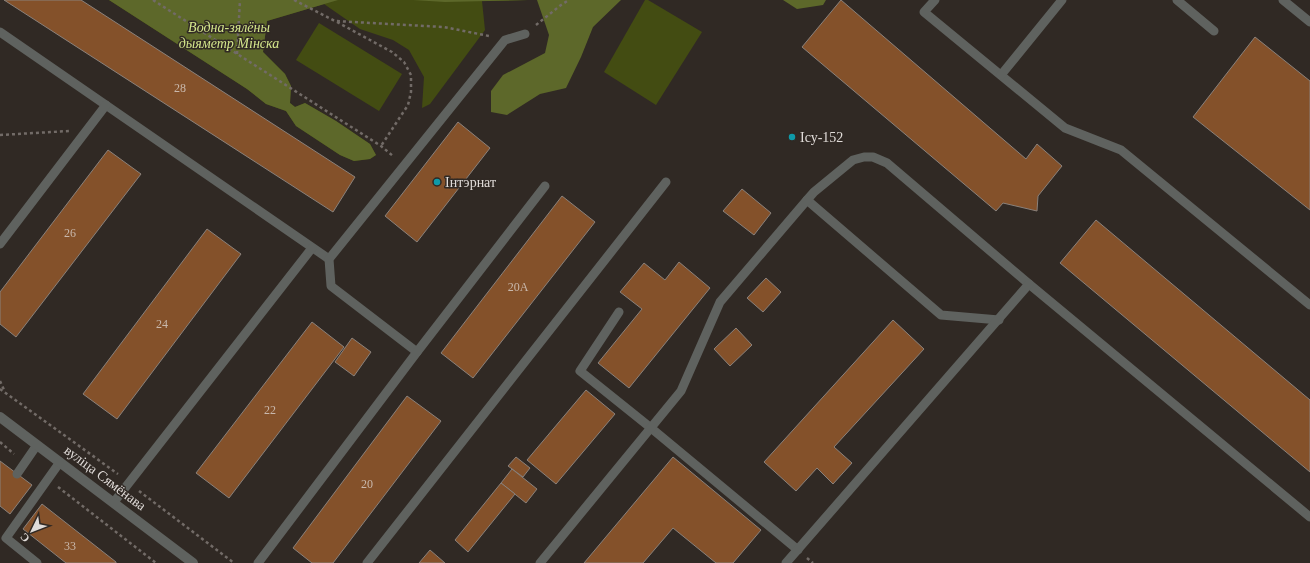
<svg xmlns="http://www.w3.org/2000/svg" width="1310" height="563" viewBox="0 0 1310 563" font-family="'Times New Roman',serif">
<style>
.green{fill:#434c12}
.forest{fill:#5d682a}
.building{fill:#84512a;stroke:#8a817b}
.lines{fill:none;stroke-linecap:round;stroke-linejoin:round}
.path{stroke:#726b67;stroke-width:2.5;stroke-dasharray:3 3;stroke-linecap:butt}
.lane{stroke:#5f625f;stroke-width:9}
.street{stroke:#5f625f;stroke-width:10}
.culture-dot{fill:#0f9aa8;stroke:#302924;stroke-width:1.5}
.labels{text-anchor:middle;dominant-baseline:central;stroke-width:3;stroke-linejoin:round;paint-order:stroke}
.number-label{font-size:12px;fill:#c9b8ac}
.park-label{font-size:14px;font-style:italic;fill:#d4e68b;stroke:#302924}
.poi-label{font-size:14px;fill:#e0dbd8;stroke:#302924;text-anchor:start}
.street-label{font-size:14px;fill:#e0dbd8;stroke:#302924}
</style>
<rect width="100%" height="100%" fill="#302924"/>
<g class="green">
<polygon points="109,0 528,0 482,1 485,30 430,104 422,108 424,77 409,50 393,40 360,29 324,4 267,21 263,52 285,74 291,86 290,103 295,107 305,103 336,121 370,144 376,155 370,159 354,161 340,155 296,126 286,111 266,104 247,89"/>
<polygon points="645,0 648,0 702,32 656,105 604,72"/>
<polygon points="319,23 402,74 379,111 296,60"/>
</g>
<g class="forest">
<polygon points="109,0 338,0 267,21 263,52 285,74 291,86 290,103 295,107 305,103 336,121 370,144 376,155 370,159 354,161 340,155 296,126 286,111 266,104 247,89"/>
<polygon points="413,0 528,0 445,2"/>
<polygon points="537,0 621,0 593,27 581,57 566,88 540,94 507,115 491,112 491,91 503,75 545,53 549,35"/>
<polygon points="783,0 826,0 823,5 797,9"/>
</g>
<g class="building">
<polygon points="4,0 81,0 355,177 333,212"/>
<polygon points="841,0 1026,159 1037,144 1062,166 1038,196 1037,211 1003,203 996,211 802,47"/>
<polygon points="1255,37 1310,81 1310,210 1193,117"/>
<polygon points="458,122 490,148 417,242 385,216"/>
<polygon points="108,150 141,174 16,337 0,324 0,292"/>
<polygon points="742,189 771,213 754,235 723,211"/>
<polygon points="562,196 595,222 473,378 441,353"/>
<polygon points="1096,220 1310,400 1310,472 1060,263"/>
<polygon points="207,229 241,254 117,419 83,394"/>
<polygon points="679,262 710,288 629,388 598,363 642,309 620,292 644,263 665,280"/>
<polygon points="766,278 781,292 763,312 747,298"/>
<polygon points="893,320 924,349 834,447 852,463 833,484 817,468 796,491 764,462"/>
<polygon points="312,322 344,347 229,498 196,473"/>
<polygon points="736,328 752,345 730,366 714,349"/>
<polygon points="352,338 371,352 354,376 335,362"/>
<polygon points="586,390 615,414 556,484 527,460"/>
<polygon points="407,396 441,421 333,563 312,563 293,548"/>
<polygon points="516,457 530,468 523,477 508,466"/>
<polygon points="673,457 761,530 733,563 716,563 673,528 643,563 584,563"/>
<polygon points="0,461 32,485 10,514 0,506"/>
<polygon points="512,469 537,489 526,503 501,483"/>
<polygon points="501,483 515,494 468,552 455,540"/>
<polygon points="42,504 116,562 116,563 66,563 23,529"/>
<polygon points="430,550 445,563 419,563"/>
</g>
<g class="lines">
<g class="path">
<polyline points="153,0 381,146 393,156"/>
<polyline points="294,0 335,21 444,27 489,36"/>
<polyline points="337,22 392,52 404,62 411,75 411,92 408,105 381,146"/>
<polyline points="536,25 561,5 569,0"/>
<polyline points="237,54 240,0"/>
<polyline points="0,135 69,131"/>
<polyline points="0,381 5,392"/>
<polyline points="0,389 118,474"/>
<polyline points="0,442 14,454"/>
<polyline points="58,487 156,563"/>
<polyline points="139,491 234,563"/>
<polyline points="807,558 813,563"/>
</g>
<g class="lane">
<polyline points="935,0 924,12 1065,128 1121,150 1310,305"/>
<polyline points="1177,0 1214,31"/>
<polyline points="1283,0 1310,22"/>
<polyline points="0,32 329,259"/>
<polyline points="1001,75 1062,0"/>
<polyline points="807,200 941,315 999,320"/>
<polyline points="0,244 106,105"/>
<polyline points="619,312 580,371 651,428 798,550"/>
<polyline points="417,352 331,286 329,259 505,40 525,34"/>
<polyline points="17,474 37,445"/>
<polyline points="114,502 312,248"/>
<polyline points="37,563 6,538 60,462"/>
<polyline points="258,563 417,352 545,186"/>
<polyline points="367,563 666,182"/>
<polyline points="540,563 681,391 720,302 807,200 814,192 853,160 864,157 873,157 887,163 1029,284 1310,517"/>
<polyline points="786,563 1029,284"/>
</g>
<polyline class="street" points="0,417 193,563"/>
</g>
<g class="culture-dot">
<circle cx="792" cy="137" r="4"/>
<circle cx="437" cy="182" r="4"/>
</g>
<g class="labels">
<g class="number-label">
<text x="180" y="88">28</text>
<text x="70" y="233">26</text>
<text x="518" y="287">20А</text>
<text x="162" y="324">24</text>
<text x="270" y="410">22</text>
<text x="367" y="484">20</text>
<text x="70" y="546">33</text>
</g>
<g class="park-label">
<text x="229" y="27">Водна-зялёны<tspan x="229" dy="16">дыяметр Мінска</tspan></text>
</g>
<g class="poi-label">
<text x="800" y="137">Ісу-152</text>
<text x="445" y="182">Інтэрнат</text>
</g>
<g class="street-label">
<text transform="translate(105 478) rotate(37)">вуліца Сямёнава</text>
</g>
</g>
<g transform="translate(32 531) rotate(227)" stroke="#302924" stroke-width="3" paint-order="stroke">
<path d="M0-3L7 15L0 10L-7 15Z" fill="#e0dbd8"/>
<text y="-6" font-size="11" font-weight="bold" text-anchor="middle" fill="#e0dbd8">С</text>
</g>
</svg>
